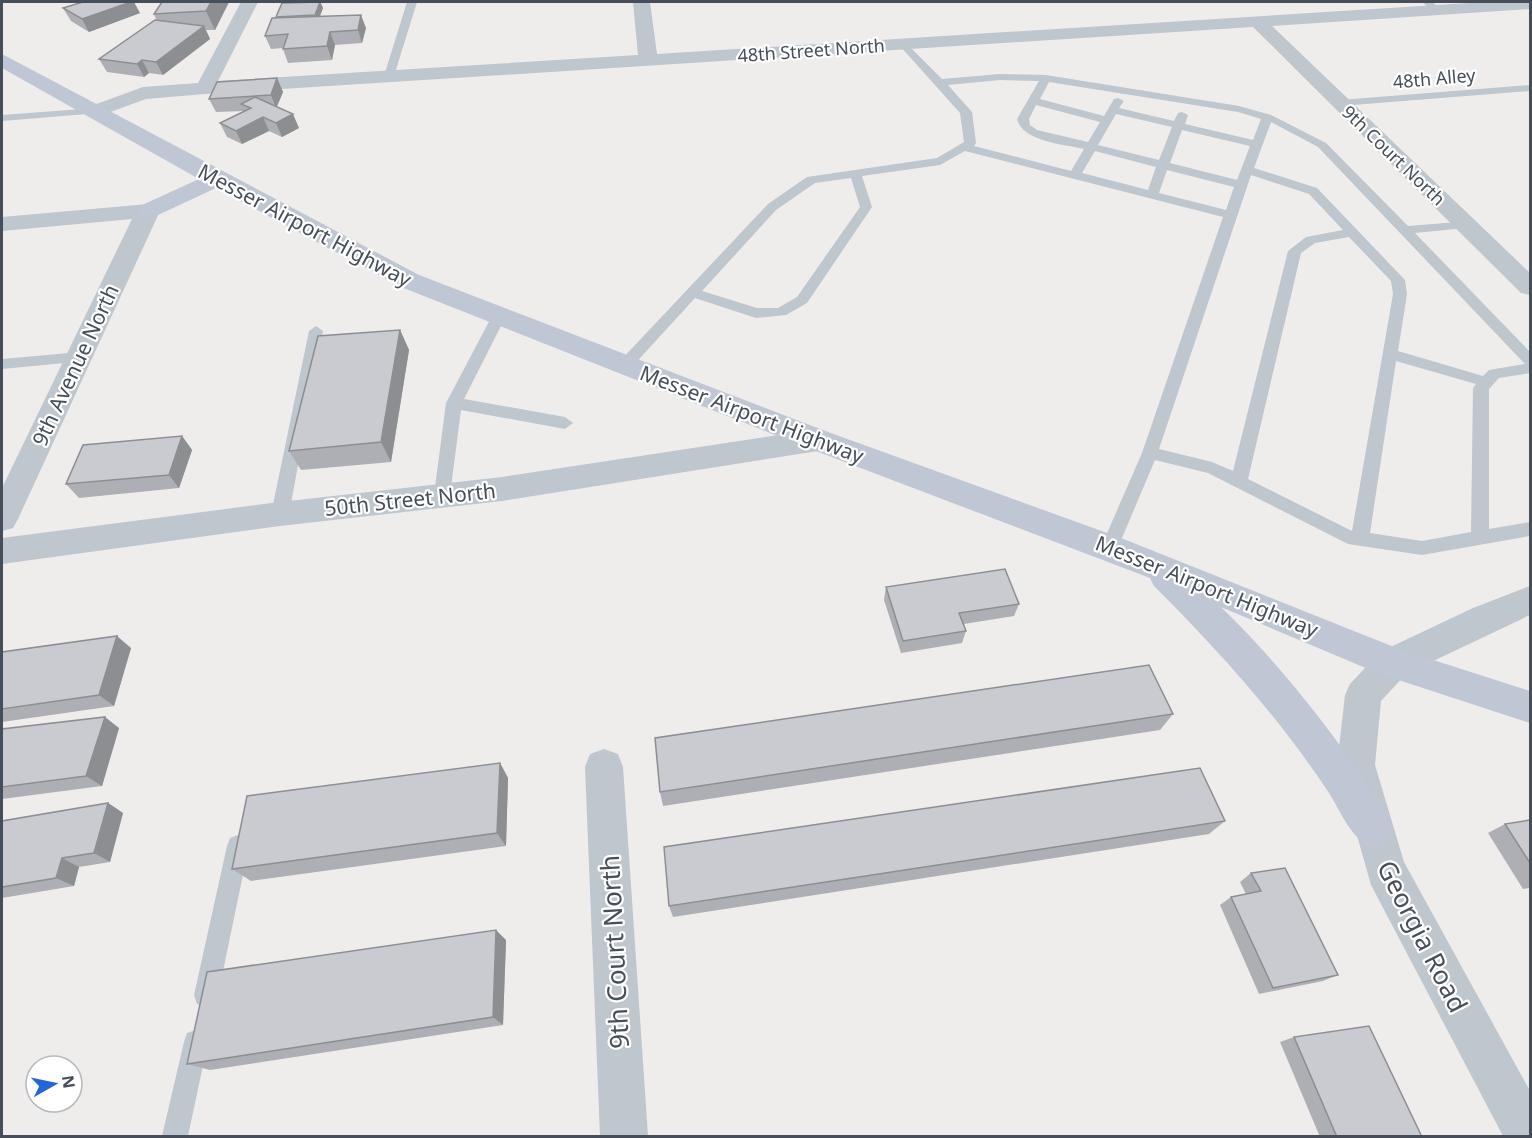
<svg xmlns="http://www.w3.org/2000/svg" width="1532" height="1138" viewBox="0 0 1532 1138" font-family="'Noto Sans',sans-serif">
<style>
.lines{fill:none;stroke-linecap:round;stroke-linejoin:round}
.lane{fill:#bec6ce;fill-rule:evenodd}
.street{fill:#bec6ce;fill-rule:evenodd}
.secondary{fill:#bec7d3;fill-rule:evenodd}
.wall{fill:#aeafb4}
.shaded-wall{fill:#8d8e92}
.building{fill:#cacbd1;stroke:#8d8e92;stroke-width:1.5}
.labels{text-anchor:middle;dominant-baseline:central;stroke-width:4.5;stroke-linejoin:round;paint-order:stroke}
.far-street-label{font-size:18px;fill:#464f59;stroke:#fff}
.street-label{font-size:21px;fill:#464f59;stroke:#fff}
.near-street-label{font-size:26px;fill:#464f59;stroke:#fff}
</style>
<rect width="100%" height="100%" fill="#efecec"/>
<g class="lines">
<g class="lane">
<polygon points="407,2 417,2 394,76 385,78 384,76"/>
<polygon points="1422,2 1432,2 1442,10 1434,12"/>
<path d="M904,41L942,79L1000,74L1046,75L1239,106L1271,115L1326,143L1408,226L1470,221V227L1465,228L1415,233L1530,352V373L1499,378L1489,389V529L1530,522V536L1422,555L1348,544L1208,473L1155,460L1116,552H1104L1101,547L1142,453L1223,217L965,151L940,165L862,176L872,207L807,303L786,315L756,318L695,298L630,369H620L618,365L620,361L768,204L807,177L937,158L964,142L960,113L900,46V42ZM1000,80L1039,81L1017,119C1023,142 1064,144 1084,149L1071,171L974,146L976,143L972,112L948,85ZM1049,82L1238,112L1261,119L1253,140L1185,124L1188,115L1182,112L1178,113L1174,121L1119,108L1124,101L1118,98L1114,99L1104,116L1040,99ZM1036,105L1100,122L1088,142L1037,130L1030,125L1029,119ZM1116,114L1172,127L1159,160L1098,145ZM1271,122L1318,147L1525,364L1489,370L1483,376L1398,351L1407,294L1405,280L1317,188L1254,168ZM1182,130L1250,146L1237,180L1170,163ZM1095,151L1156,167L1148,190L1082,173ZM1167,170L1234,187L1226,210L1159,193ZM1251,175L1309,194L1343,230L1306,237L1288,251L1233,471L1212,462L1159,449ZM851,178L860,207L797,297L778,308H757L702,291L776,210L815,183ZM1349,237L1391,281L1393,294L1352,531L1248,479L1301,253L1315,243ZM1396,361L1476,384L1473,388L1471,532L1422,541L1370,533Z"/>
<polygon points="1530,85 1530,91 1340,106 1334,103 1340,100"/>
<polygon points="95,108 101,111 99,113 2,121 2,115"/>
<polygon points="499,311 506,316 464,399 565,417 573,423 565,429 461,410 450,495 448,500 436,500 434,495 446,403 492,316"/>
<polygon points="316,326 323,331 289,514 286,519 274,519 271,514 309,331"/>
<polygon points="80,352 85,353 87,357 85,361 2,369 2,359"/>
<polygon points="238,835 246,838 249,846 218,995 215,1004 206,1007 197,1004 194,995 227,846 230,838"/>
<polygon points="196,1030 205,1033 208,1042 188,1136 162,1136 184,1042 187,1033"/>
</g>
<g class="street">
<polygon points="241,2 258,2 218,81 638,55 633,2 650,2 657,54 1485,2 1530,2 1530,9 1272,26 1530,273 1530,295 1521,293 1253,27 205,94 146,99 102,115 88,115 85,111 88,107 143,87 198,83"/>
<polygon points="148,204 156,206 160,211 18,519 13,528 2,531 2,488 132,219 2,231 2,217"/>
<polygon points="818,429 828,432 833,440 828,448 818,451 502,501 280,526 2,564 2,538 280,502 502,477"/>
<polygon points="1530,586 1530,615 1406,674 1381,701 1375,765 1404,862 1530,1091 1530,1136 1503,1136 1371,885 1337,765 1345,695 1350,684 1380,652 1473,608"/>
<polygon points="604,749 618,754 623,767 648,1136 600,1136 585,767 590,754"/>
</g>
<path class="secondary" d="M2,54L419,275L828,432L1121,538L1399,649L1530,691V723L1380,674L1221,607C1285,669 1339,740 1388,815L1394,829L1388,843L1374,849C1351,839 1342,814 1329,793C1278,716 1219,651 1154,586L1150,578L808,448L401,287L216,188L156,216H140L136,211L140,206L199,179L2,68Z"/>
</g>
<g class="wall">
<polygon points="162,2 229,2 215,30 206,30 210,39 163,75 149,73 144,77 107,72 99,59 157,21 154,14"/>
<polygon points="281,2 340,2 321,3 323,8 320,16 366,28 362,43 335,45 332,60 288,63 283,49 283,48 271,49 265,36 276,17 282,4"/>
<polygon points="63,8 140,13 89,32 71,21"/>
<polygon points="277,78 283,92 277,107 299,128 282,137 269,131 242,144 227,137 220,123 245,111 216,112 209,99"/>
<polygon points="400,330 409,350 391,462 301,470 289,451"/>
<polygon points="182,436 192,450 179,488 79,498 66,484"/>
<polygon points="886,587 1019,604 1014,616 964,624 966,631 962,643 901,653 884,600"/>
<polygon points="131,648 114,706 2,722 2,652"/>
<polygon points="1173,714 1160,730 663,806 660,792"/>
<polygon points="119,728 102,786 2,799 2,729"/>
<polygon points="500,763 508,778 506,846 251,881 232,869"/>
<polygon points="108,803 123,813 110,862 79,867 74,886 2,898 2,821"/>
<polygon points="1530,820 1530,888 1523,889 1488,833 1505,824"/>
<polygon points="1225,821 1209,834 673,917 669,906"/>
<polygon points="1251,873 1338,975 1323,981 1259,994 1220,905 1231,897 1246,894 1240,882"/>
<polygon points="506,940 503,1025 210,1070 187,1064"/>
<polygon points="1294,1037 1422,1137 1320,1137 1280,1042"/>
</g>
<g class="shaded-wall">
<polygon points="131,2 134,2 140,13 89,32 82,19"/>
<polygon points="211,2 229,2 215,30 206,11"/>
<polygon points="320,2 323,8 318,21 315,15"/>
<polygon points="361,15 366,28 362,43 358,30"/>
<polygon points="204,26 210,39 163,75 156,62"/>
<polygon points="330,32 335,45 332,60 327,46"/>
<polygon points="142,60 149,73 144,77 137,64"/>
<polygon points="277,78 283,92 276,108 271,95"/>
<polygon points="293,114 299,128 282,137 276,123"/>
<polygon points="263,117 269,131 242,144 236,131"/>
<polygon points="400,330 409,350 391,462 381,442"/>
<polygon points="182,436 192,450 179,488 169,475"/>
<polygon points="117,636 131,648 114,706 99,695"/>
<polygon points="105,717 119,728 102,786 86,776"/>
<polygon points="500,763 508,778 506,846 497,833"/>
<polygon points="108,803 123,813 110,862 94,853"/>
<polygon points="62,858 79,867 74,886 56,878"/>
<polygon points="496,930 506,940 503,1025 493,1017"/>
</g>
<g class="building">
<polygon points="83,2 131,2 82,19 63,8"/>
<polygon points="162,2 211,2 206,11 154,14"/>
<polygon points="320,2 315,15 276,17 282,3"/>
<polygon points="361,15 358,30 330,32 327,46 283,49 288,34 265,36 272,18"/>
<polygon points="155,20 204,26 156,62 142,60 137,64 99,59"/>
<polygon points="277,78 271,95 209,99 217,82"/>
<polygon points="255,97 293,114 276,123 263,117 236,131 220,123 251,108 241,104"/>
<polygon points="400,330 381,442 289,451 318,336"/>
<polygon points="182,436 169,475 66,484 83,445"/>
<polygon points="1005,569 1019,604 959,613 966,631 903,641 886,587"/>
<polygon points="117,636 99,695 2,709 2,652"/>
<polygon points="1149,665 1173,714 660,792 655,738"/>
<polygon points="105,717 86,776 2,787 2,729"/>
<polygon points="500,763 497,833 232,869 247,796"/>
<polygon points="1200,768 1225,821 669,906 664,847"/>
<polygon points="108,803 94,853 62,858 56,878 2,887 2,821"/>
<polygon points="1530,820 1530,863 1505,824"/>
<polygon points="1285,868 1338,975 1273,988 1231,897 1261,891 1251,873"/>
<polygon points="496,930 493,1017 187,1064 207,972"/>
<polygon points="1369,1026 1422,1137 1337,1137 1294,1037"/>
</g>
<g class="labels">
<g class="far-street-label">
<text transform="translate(811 50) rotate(-4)">48th Street North</text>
<text transform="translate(1434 78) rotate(-5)">48th Alley</text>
<text transform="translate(1394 155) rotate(44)">9th Court North</text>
</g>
<g class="street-label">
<text transform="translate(305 225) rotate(28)">Messer Airport Highway</text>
<text transform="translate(75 365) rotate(-65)">9th Avenue North</text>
<text transform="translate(752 414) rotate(21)">Messer Airport Highway</text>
<text transform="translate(410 499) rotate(-6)">50th Street North</text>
<text transform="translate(1207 586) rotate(22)">Messer Airport Highway</text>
</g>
<g class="near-street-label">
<text transform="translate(1423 936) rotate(63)">Georgia Road</text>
<text transform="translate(614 952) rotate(-93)">9th Court North</text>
</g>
</g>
<rect width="1532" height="1138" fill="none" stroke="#464f59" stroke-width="6"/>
<g transform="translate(54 1084) rotate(81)"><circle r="28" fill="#ffffff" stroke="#b5b9bd" stroke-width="1.5"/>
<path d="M0-4.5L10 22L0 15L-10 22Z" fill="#2267d3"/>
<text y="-9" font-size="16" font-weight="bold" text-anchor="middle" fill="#464f59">N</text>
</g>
</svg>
